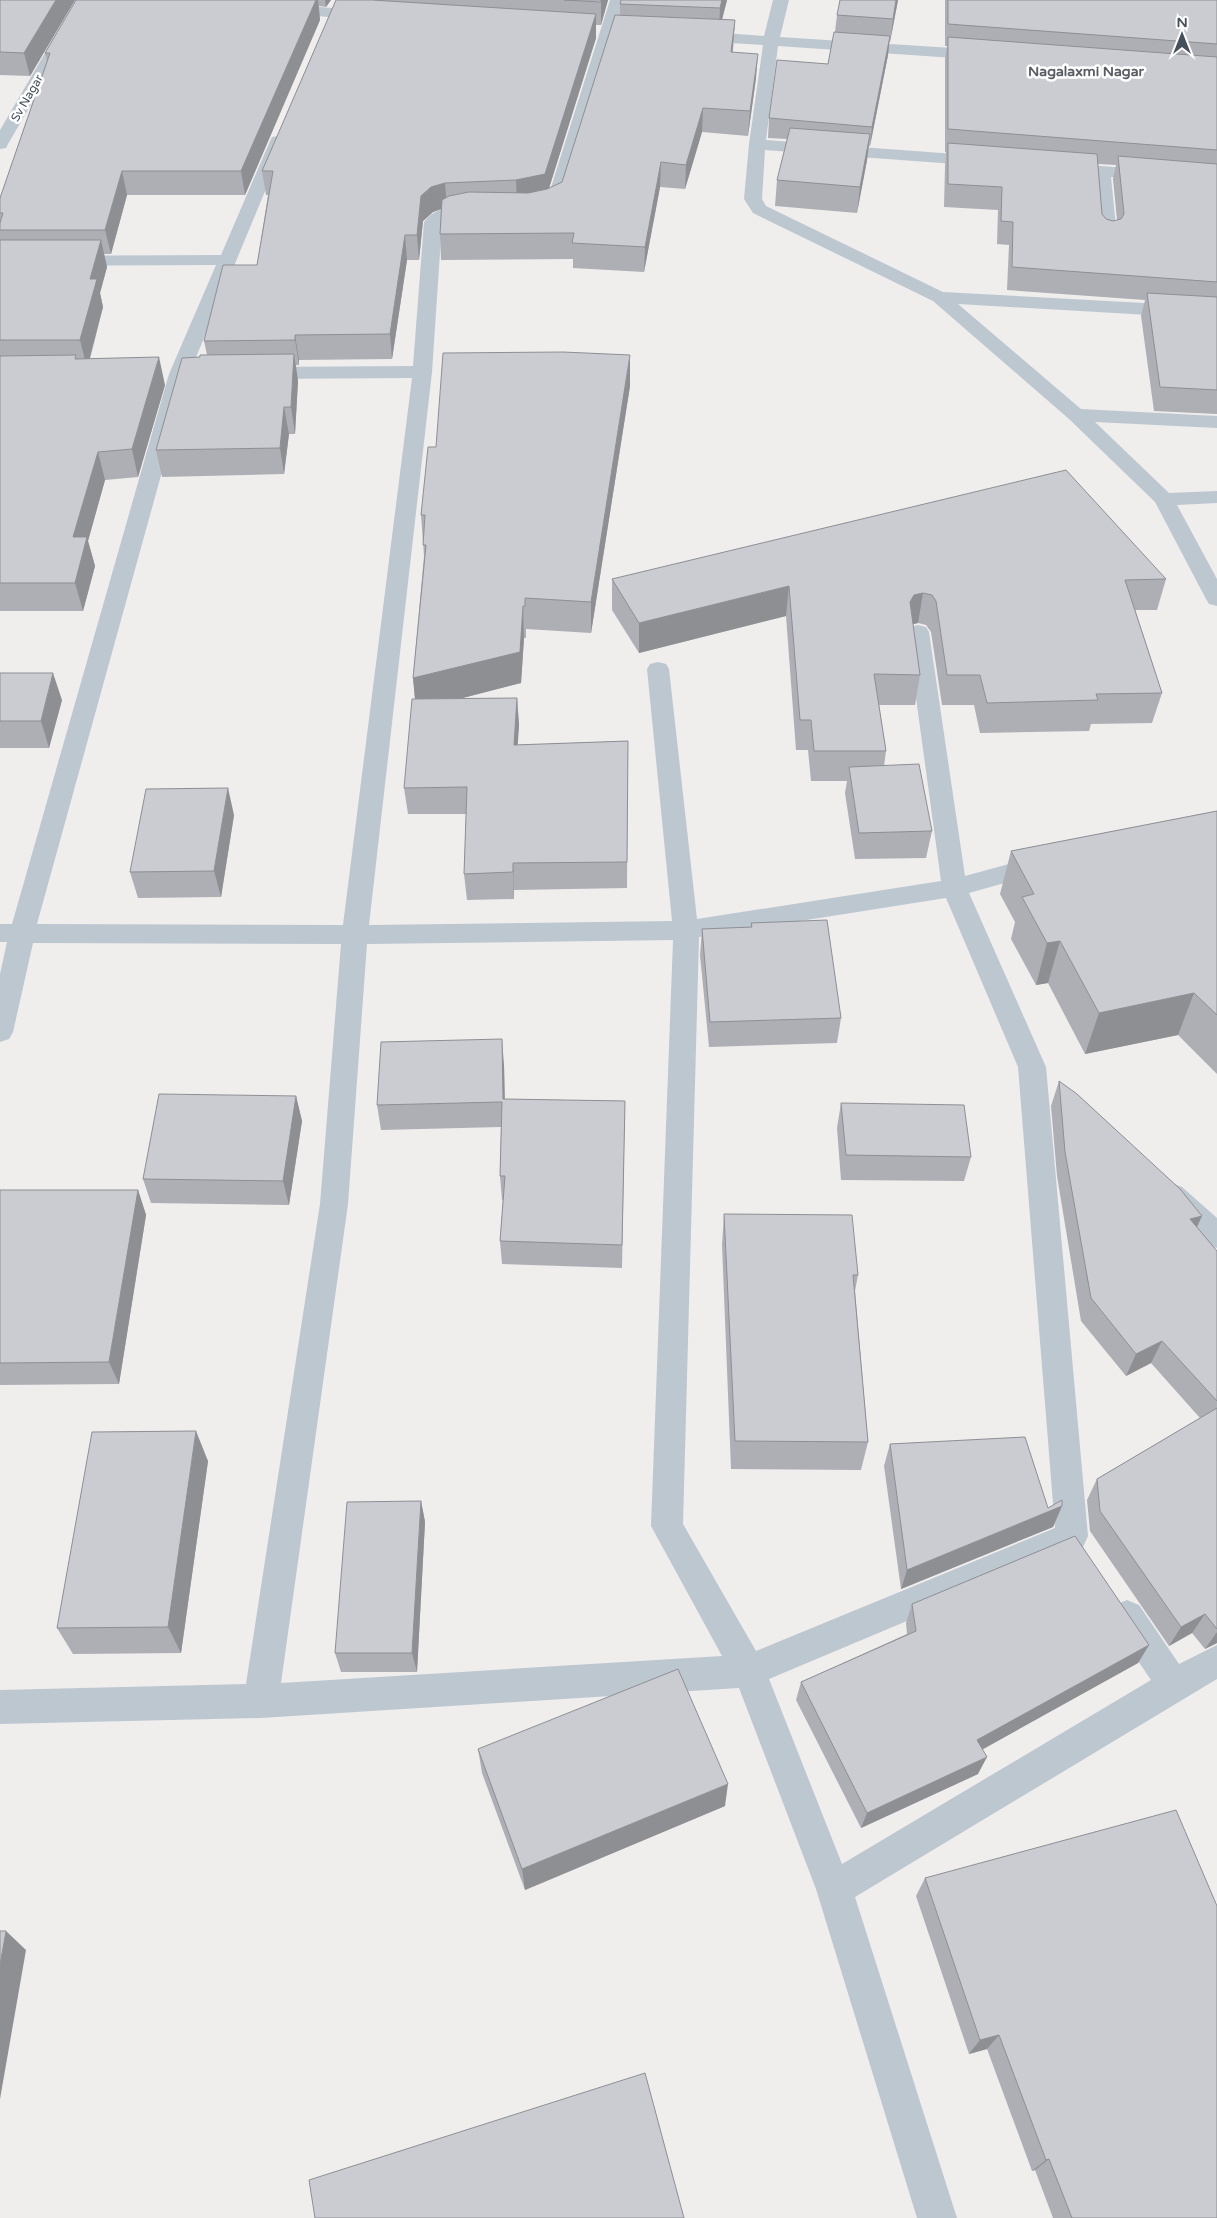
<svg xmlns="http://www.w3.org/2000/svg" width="1217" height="2218" viewBox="0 0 1217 2218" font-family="'Varela Round',sans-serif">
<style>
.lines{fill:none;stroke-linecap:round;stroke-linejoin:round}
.minor{fill:#bdc7d0;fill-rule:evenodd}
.wall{fill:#aeafb5;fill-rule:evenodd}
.shaded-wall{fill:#8d8f93}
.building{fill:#caccd2;stroke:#8d8f93}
.labels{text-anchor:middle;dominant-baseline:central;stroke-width:5;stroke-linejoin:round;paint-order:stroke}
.far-street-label{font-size:12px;fill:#45505b;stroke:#fff}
.far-neighbourhood-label{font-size:14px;font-weight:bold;fill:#5a5d63;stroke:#fff}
</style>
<rect width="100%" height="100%" fill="#f0eded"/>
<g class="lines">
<g class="minor">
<polygon points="76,0 92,0 8,144 6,148 0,149 0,130"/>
<polygon points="610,0 626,0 564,203 548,215 536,215 533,211 547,200"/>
<polygon points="773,0 789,0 780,37 984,50 990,52 992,55 990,58 984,60 778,46 766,140 982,156 988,157 990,161 988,165 982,166 765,150 762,199 766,206 943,292 1217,307 1217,319 958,304 1081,409 1217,416 1217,428 1095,422 1169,493 1217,491 1217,503 1177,505 1217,579 1217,606 1209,604 1206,599 1155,502 1069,419 933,301 753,213 744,199 749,144 763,45 698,41 693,39 690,36 693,33 698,31 764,36"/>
<polygon points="283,4 368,11 373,13 376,16 373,19 368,21 278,12 275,9 278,6"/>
<path d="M278,136L284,137L286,141L189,374L37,924L343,925L412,378L258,379L251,377L248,373L251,369L258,367L413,366L424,222C436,204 466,204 485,208L488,212L485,216C470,219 455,213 442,223L432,372L369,925L672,921L647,669L650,664L658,662L666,664L669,669L697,919L941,881L907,632L910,627L918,625L926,627L929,632L965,876L1042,855L1051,858L1054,864L1051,870L969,893L1046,1067L1088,1536L1083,1547L769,1679L842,1864L1151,1680L1115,1627L1110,1616L1115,1605L1127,1600L1139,1605L1179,1664L1217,1645V1679L855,1897L957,2218H917L816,1889L739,1688L261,1718L0,1724V1690L246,1684L320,1204L341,944L33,943L13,1032L9,1039L0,1042V974L7,942H0V924H12L169,374L216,265L0,266V256L221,255L270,141L272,137ZM946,898L1018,1067L1055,1528L756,1651L683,1524L699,937ZM673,940L651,1526L722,1656L281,1683L348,1204L367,944Z"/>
<polygon points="1062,163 1217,175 1217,185 1111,177 1117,237 1114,241 1108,242 1102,241 1099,237 1094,176 1056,172 1054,168 1056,164"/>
<polygon points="1172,1183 1182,1187 1217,1218 1217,1248 1207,1245 1162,1203 1158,1195 1162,1187"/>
</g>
</g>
<g class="wall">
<polygon points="0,0 75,0 30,76 0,75"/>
<polygon points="76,0 331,0 326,7 319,6 320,20 245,195 127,195 111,254 104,254 107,267 100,293 103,307 90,359 165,385 138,477 105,480 88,541 95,566 83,611 0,611 0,198 47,61 45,53"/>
<polygon points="336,0 608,0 601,25 596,25 596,38 549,188 562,182 620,15 620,4 621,0 727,0 722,20 735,20 733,52 756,78 748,136 702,132 685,189 660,187 644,272 573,268 573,259 441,260 440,234 441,209 433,212 423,221 419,260 407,260 392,359 299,360 299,365 296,365 298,381 295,434 289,434 284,474 162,477 156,450 200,357 207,355 204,341 257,265 268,195 266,195 262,171"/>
<polygon points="840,0 898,0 890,42 889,42 888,55 870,146 869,146 867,160 857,213 775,206 777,180 787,139 768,138 769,118 828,64 835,32 837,15"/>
<path d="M945,0H1217V414L1154,411L1141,316L1145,300L1007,290L1009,245L997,244L998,210L944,207L945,166L946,152H945V59L947,46H945ZM1098,164L1116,165L1113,179L1117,220L1113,221L1106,219L1102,214Z"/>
<polygon points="630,386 591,633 526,629 526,638 524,638 521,683 459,699 517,698 519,725 517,745 628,741 627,888 514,890 514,899 467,900 464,874 466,814 408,814 404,788 415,699 413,678 424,556 421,515 436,447"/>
<polygon points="612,579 1166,579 1157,610 1135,610 1162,693 1152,723 1091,724 1089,731 980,733 974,705 942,705 931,632 926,625 918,623 913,624 920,675 915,705 879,705 886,751 884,766 932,831 926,858 855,859 845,793 847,781 811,781 808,750 796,750 786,616 639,653 612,610"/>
<polygon points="0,673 62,700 49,748 0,748"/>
<polygon points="1217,811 1217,1074 1178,1035 1085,1054 1048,983 1036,985 1011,939 1015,922 1000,894 1011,851"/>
<polygon points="234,815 221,897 138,898 130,872"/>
<polygon points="751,923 841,1018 837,1043 709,1047 700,955 702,929 751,927"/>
<polygon points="504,1065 505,1099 625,1101 622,1268 502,1264 500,1241 503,1200 502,1200 500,1176 501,1127 381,1130 377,1105"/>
<polygon points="1059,1081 1197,1228 1217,1251 1217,1643 1205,1649 1192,1633 1169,1646 1090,1531 1087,1500 1097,1479 1200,1418 1151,1363 1126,1376 1081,1321 1057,1176 1051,1106"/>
<polygon points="296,1096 302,1121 289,1205 151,1203 143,1179"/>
<polygon points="841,1103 971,1157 964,1181 841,1180 837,1128"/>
<polygon points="0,1190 138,1190 146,1215 119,1384 0,1385"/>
<polygon points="724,1214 858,1275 855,1291 868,1442 861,1470 731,1469 722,1245"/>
<polygon points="890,1444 1048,1508 1062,1506 1053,1527 901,1589 884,1466"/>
<polygon points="208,1461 181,1653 73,1654 57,1628"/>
<polygon points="421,1501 425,1522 417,1672 341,1672 335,1653"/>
<polygon points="912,1604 1149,1645 1138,1663 982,1749 978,1774 861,1828 796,1700 801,1682 907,1634 906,1623"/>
<polygon points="478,1749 725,1806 525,1890 482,1773"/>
<polygon points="925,1878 1217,2218 1053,2218 1035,2170 1032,2171 987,2049 969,2054 916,1896"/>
</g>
<g class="shaded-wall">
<polygon points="56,0 75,0 30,76 24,53"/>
<polygon points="316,0 318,0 320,20 245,195 241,171"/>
<polygon points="325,0 331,0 326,7"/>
<polygon points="601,0 608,0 601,25"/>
<polygon points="722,0 727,0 719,31 720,8"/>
<polygon points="896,0 898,0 890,42 893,19"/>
<polygon points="596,14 596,38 546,198 517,204 516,180"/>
<polygon points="735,20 733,44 729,76 731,52"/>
<polygon points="890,36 888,55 870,146 872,127"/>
<polygon points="758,54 756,78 748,136 750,111"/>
<polygon points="703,108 702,132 685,189 686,165"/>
<polygon points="870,134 867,160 857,213 860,187"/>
<polygon points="661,162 660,187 644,272 645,247"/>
<polygon points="122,171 127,195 111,254 105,230"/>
<polygon points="445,183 447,207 433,212 423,221 419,260 417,235 421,196 431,187"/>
<polygon points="405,235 407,260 392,359 390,334"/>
<polygon points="101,240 107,267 100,293 103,307 87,368 80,340 90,279"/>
<polygon points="295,335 299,360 299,365 295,340"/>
<polygon points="294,354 298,381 295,434 291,407"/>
<polygon points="630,355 630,386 591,633 591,602"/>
<polygon points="159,357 165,385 138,477 132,449"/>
<polygon points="284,407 289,434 284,474 280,448"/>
<polygon points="98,452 105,480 88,541 95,566 83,611 75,583 73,537"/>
<polygon points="789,586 786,616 639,653 639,623"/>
<polygon points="923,593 918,623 910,625 910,602 914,595"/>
<polygon points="523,606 524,638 521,683 416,710 413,678"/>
<polygon points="53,673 62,700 49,748 41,721"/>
<polygon points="517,698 519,725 516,772 514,745"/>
<polygon points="228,788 234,815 221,897 214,871"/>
<polygon points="513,863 514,890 514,899 513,872"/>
<polygon points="1060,941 1048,983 1036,985 1047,943"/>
<polygon points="1194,993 1178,1035 1085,1054 1099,1013"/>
<polygon points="502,1039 504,1065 505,1124 503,1099"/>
<polygon points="296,1096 302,1121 289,1205 283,1181"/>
<polygon points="138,1190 146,1215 119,1384 109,1362"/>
<polygon points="1202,1216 1191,1240 1190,1219"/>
<polygon points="1162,1341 1151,1363 1126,1376 1136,1354"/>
<polygon points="196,1431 208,1461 181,1653 168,1627"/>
<polygon points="421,1501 425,1522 417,1672 412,1653"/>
<polygon points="1062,1506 1053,1527 901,1589 907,1570"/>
<polygon points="1205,1614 1192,1633 1169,1646 1181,1627"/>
<polygon points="1217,1632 1217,1643 1205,1649"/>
<polygon points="1149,1645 1138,1663 969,1757 977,1740"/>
<polygon points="987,1757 978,1774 861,1828 867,1813"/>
<polygon points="728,1784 725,1806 525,1890 522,1869"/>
<polygon points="6,1931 26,1950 0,2099 0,1965"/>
<polygon points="999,2035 987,2049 969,2054 980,2040"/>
<polygon points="1049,2159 1035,2170 1032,2171 1046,2160"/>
</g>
<g class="building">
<polygon points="0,0 56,0 24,53 0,52"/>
<polygon points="76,0 316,0 241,171 122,171 105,230 0,230 0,223 3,213 0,213 0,198 50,53 45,53"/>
<polygon points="336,0 372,0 596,14 545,174 516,180 445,183 431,187 421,196 417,235 405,235 390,334 295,335 295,340 204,341 223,265 257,265 273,171 262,171"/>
<polygon points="564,0 601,0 601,2"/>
<polygon points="621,0 722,0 720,8 620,4"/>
<polygon points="840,0 896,0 893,19 837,15"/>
<polygon points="948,0 1217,0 1217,44 948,24"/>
<polygon points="615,15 735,20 731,52 758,54 750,111 703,108 686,165 661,162 645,247 572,243 574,233 440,234 442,200 449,196 469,192 528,193 547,189 562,182"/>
<polygon points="834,32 890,36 872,127 769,118 777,60 828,64"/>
<polygon points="948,37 1217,57 1217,150 948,129"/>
<polygon points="790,128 870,134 860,187 777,180"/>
<polygon points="948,143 1097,154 1102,214 1106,219 1113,221 1121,219 1124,214 1118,156 1217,164 1217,282 1012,267 1013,222 1001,221 1002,187 948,184"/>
<polygon points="0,240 101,240 90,279 97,279 80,340 0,340"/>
<polygon points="1147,293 1217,297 1217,390 1160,387"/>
<polygon points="563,352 630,355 591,602 525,598 525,606 523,606 520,652 413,678 426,545 423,545 425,515 421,515 428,447 436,447 443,353"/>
<polygon points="294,354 291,407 284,407 280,448 156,450 182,358 200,357 200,355"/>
<polygon points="76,355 75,359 159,357 132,449 98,452 73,537 87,537 75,583 0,583 0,356"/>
<polygon points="1066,470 1166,579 1125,580 1162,693 1096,694 1098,700 987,703 980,675 947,675 936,601 932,595 923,593 914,595 910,602 920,675 874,674 886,751 814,751 811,720 800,720 789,586 639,623 612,579"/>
<polygon points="0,673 53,673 41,721 0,721"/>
<polygon points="517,698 514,745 628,741 627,862 513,863 513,872 464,874 467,787 404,788 412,699"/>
<polygon points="919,764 932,831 859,833 849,767"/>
<polygon points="228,788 214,871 130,872 146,789"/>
<polygon points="1217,811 1217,1015 1194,993 1099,1013 1060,941 1047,943 1022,897 1034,894 1011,851"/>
<polygon points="827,920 841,1018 710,1022 702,929 752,927 751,923"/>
<polygon points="502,1039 503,1099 625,1101 622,1245 500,1241 505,1176 500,1176 502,1102 377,1105 381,1042"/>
<polygon points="1059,1081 1077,1094 1180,1189 1202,1216 1190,1219 1217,1251 1217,1401 1162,1341 1136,1354 1091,1298 1065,1152"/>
<polygon points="159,1094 296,1096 283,1181 143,1179"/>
<polygon points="841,1103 964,1105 971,1157 846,1155"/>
<polygon points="0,1190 138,1190 109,1362 0,1363"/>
<polygon points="724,1214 852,1215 858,1275 853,1275 868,1442 735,1441"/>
<polygon points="1217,1408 1217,1629 1205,1614 1181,1627 1100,1511 1097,1479"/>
<polygon points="196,1431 168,1627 57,1628 92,1432"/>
<polygon points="1025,1437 1048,1508 1062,1500 1062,1506 907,1570 890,1444"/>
<polygon points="421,1501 412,1653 335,1653 347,1502"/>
<polygon points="1075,1536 1149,1645 977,1740 987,1757 867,1813 801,1682 916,1631 912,1604"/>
<polygon points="678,1669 728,1784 522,1869 478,1749"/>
<polygon points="1176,1810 1217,1906 1217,2218 1072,2218 1049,2159 1046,2160 999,2035 980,2040 925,1878"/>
<polygon points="0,1931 6,1931 0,1965"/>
<polygon points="645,2073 684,2218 315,2218 309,2180"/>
</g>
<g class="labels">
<g class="far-street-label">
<text transform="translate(27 98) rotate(-60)">Sv Nagar</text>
</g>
<g class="far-neighbourhood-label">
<text x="1086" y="71">Nagalaxmi Nagar</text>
</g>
</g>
<g transform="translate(1182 35)" stroke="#ffffff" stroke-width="4" paint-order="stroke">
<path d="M0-4L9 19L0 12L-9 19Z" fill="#45505b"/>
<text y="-8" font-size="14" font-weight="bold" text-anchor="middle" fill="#45505b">N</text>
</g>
</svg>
